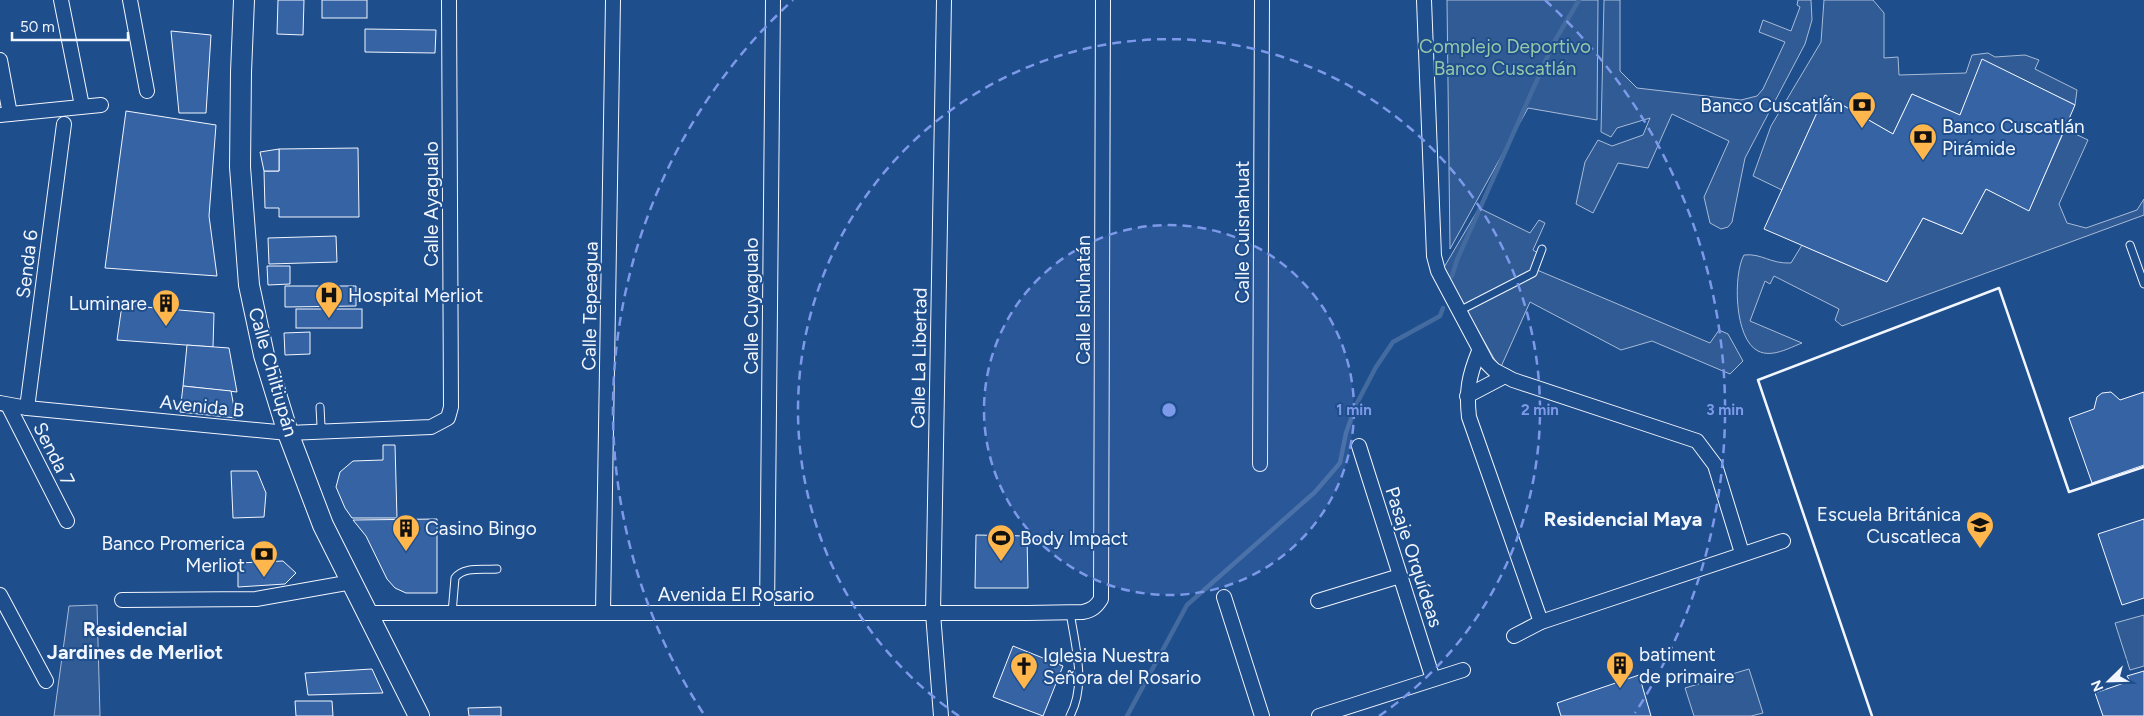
<svg xmlns="http://www.w3.org/2000/svg" width="2144" height="716" viewBox="0 0 2144 716" font-family="Figtree,sans-serif">
<style>
.green{fill:#305b95;stroke:#a8bbd7}
.lines{fill:none;stroke-linecap:round;stroke-linejoin:round}
.stream{stroke:#446ba0;stroke-width:4.5}
.building{fill:#3563a3;stroke:#f2f6ff}
.lane-casing{stroke:#f2f6ff;stroke-width:9}
.street-casing{stroke:#f2f6ff;stroke-width:16}
.secondary-casing{stroke:#f2f6ff;stroke-width:22}
.lane{stroke:#1f4e8c;stroke-width:7}
.street{stroke:#1f4e8c;stroke-width:14}
.secondary{stroke:#1f4e8c;stroke-width:20}
.wall{stroke:#f2f6ff;stroke-width:2.5}
.ring{fill:none;stroke:#7d9aea;stroke-width:2.5;stroke-dasharray:9 6}
.labels{text-anchor:middle;dominant-baseline:central;stroke-width:4;stroke-linejoin:round;paint-order:stroke}
.park-label{font-size:19px;fill:#97c8a6;stroke:#1f4e8c}
.poi-label{font-size:19px;fill:#f2f6ff;stroke:#1f4e8c;text-anchor:start}
.street-label{font-size:19px;fill:#f2f6ff;stroke:#1f4e8c}
.neighbourhood-label{font-size:20px;font-weight:bold;fill:#f2f6ff;stroke:#1f4e8c}
.centre{fill:#7d9aea;stroke:#1f4e8c;stroke-width:2.5}
.ring-label{font-size:15px;text-anchor:middle;font-weight:bold;fill:#7d9aea;stroke:#1f4e8c;stroke-width:4;stroke-linejoin:round;paint-order:stroke}
</style>
<rect width="100%" height="100%" fill="#1f4e8c"/>
<g class="green">
<polygon points="1447,0 1598,0 1597,120 1528,108 1450,249"/>
<polygon points="1604,0 1620,0 1620,71 1637,88 1741,100 1757,96 1763,89 1785,42 1759,32 1763,20 1791,31 1800,7 1797,5 1798,0 1811,0 1812,20 1805,44 1745,158 1732,222 1728,227 1721,229 1710,223 1704,197 1729,141 1672,114 1648,168 1618,163 1593,213 1576,204 1585,162 1598,140 1612,146 1643,135 1650,118 1617,128 1611,137 1601,132"/>
<polygon points="1824,0 1873,0 1884,13 1884,58 1898,57 1899,75 1966,73 1972,55 1988,53 1995,57 2025,55 2039,60 2035,69 2077,90 2075,105 1983,60 1960,115 1912,94 1893,134 1825,95 1782,190 1753,176 1771,126 1821,42"/>
<path d="M2065,129L2088,140L2059,204L2067,223L2086,228L2137,210L2144,199V215L1842,326L1835,320L1839,309L1774,276L1770,284L1765,281L1750,321L1802,343C1789,348 1772,358 1758,351C1734,339 1733,274 1744,255C1762,253 1770,264 1791,263L1802,245L1887,282L1923,218L1962,234L1986,189L2029,210Z"/>
<polygon points="1479,208 1530,233 1539,220 1545,223 1533,250 1543,256 1537,270 1710,343 1719,330 1728,334 1743,361 1730,374 1652,341 1621,350 1530,302 1500,369 1443,269"/>
<polygon points="97,605 100,716 54,716 69,606"/>
<polygon points="2144,615 2144,666 2130,670 2115,623"/>
<polygon points="1749,669 1763,713 1751,716 1694,716 1685,688"/>
</g>
<g class="lines">
<g class="stream">
<polyline points="1452,276 1457,260 1553,44 1579,0"/>
<polyline points="1127,716 1187,605 1315,492 1340,463 1346,433 1356,405 1376,367 1393,342 1440,316 1443,308"/>
</g>
</g>
<g class="building">
<polygon points="278,0 304,0 303,35 277,34"/>
<rect x="322" y="0" width="45" height="18"/>
<polygon points="365,29 436,30 435,53 365,52"/>
<polygon points="171,31 211,35 206,113 179,113"/>
<polygon points="1982,59 2075,105 2029,211 1986,189 1962,234 1923,218 1887,282 1764,229 1825,95 1893,134 1912,94 1960,115"/>
<polygon points="126,111 216,125 209,216 217,276 105,268"/>
<polygon points="358,148 359,217 279,217 279,208 265,208 264,171 279,171 279,149"/>
<polygon points="279,149 279,171 264,171 260,152"/>
<polygon points="336,236 337,262 269,264 268,238"/>
<polygon points="267,266 290,266 290,284 268,285"/>
<polygon points="285,286 356,286 356,306 285,307"/>
<polygon points="122,305 214,313 213,347 117,340"/>
<rect x="296" y="309" width="66" height="19"/>
<polygon points="310,332 310,354 285,355 284,333"/>
<polygon points="187,345 229,348 237,392 183,386"/>
<polygon points="183,386 231,391 236,418 180,412"/>
<polygon points="2111,392 2120,400 2144,392 2144,465 2092,483 2069,418 2094,409 2097,397 2102,393"/>
<polygon points="383,445 395,445 397,518 352,518 345,508 336,487 340,472 353,461 383,460"/>
<polygon points="231,471 257,471 266,493 264,517 233,518"/>
<polygon points="437,519 437,593 406,593 395,588 387,579 366,536 353,520"/>
<polygon points="2144,519 2144,598 2122,605 2098,534"/>
<polygon points="976,535 1027,536 1028,588 975,588"/>
<polygon points="283,561 296,573 285,584 238,587 238,563"/>
<polygon points="1013,646 1063,666 1043,716 993,697"/>
<polygon points="372,669 383,693 308,695 305,673"/>
<polygon points="2144,671 2144,716 2103,716 2095,693 2130,681 2127,676"/>
<polygon points="1639,675 1651,716 1561,716 1557,703"/>
<polygon points="295,701 332,701 333,716 296,716"/>
<polygon points="501,707 501,716 469,716 468,708"/>
</g>
<g class="lines">
<g class="lane-casing">
<g id="lane">
<polyline points="2130,245 2144,284"/>
<polyline points="1459,311 1533,273 1542,249"/>
<polyline points="320,407 321,426 327,430"/>
<path d="M1070,612C1075,646 1087,684 1070,716"/>
<path d="M452,613L455,578C463,566 484,570 497,569"/>
</g>
</g>
<g class="street-casing">
<g id="street">
<polyline points="61,0 82,106"/>
<polyline points="130,0 147,91"/>
<polyline points="1424,0 1434,256 1438,271 1487,363 1494,370 1513,380 1697,441 1715,465 1742,553"/>
<polyline points="0,60 10,114"/>
<polyline points="0,115 101,105"/>
<path d="M1479,351C1469,376 1466,390 1469,417L1541,622"/>
<polyline points="1467,396 1505,376"/>
<polyline points="0,403 27,408 288,433 431,427 448,418 451,407 449,0"/>
<polyline points="8,405 67,521"/>
<polyline points="27,408 64,124"/>
<polyline points="1359,446 1433,679"/>
<polyline points="1260,464 1262,0"/>
<polyline points="0,595 46,681"/>
<polyline points="1224,597 1262,716"/>
<polyline points="122,600 256,599 352,582"/>
<polyline points="1318,601 1400,576"/>
<polyline points="603,612 613,0"/>
<path d="M367,613H1028L1083,612C1092,610 1096,607 1101,599L1103,0"/>
<polyline points="767,613 773,0"/>
<polyline points="1514,636 1541,622 1783,541"/>
<polyline points="941,716 933,613 944,0"/>
<polyline points="1319,716 1463,670"/>
</g>
</g>
<g class="secondary-casing">
<polyline id="secondary" points="244,0 241,72 240,167 249,285 264,355 288,433 323,525 419,716"/>
</g>
<use href="#lane" class="lane"/>
<use href="#street" class="street"/>
<use href="#secondary" class="secondary"/>
<polyline class="wall" points="1872,716 1758,380 1999,288 2069,492 2144,467"/>
</g>
<circle cx="1169" cy="410" r="185" fill="#7d9aea" fill-opacity=".12"/>
<g class="ring">
<circle cx="1169" cy="410" r="185"/>
<path d="M959 716A371 371 0 1 1 1379 716"/>
<path d="M703 713A556 556 0 0 1 793 0M1545 0A556 556 0 0 1 1635 713"/>
</g>
<defs>
<g id="bank-pin" transform="scale(1.4375)"><path d="M0 17L-7.5 6A9.5 9.5 0 1 1 7.5 6Z" fill="#ffb74d" stroke="#1f4e8c"/><path d="M-6-4H6V4H-6ZM0-2.3a2.3 2.3 0 1 0 0 4.6a2.3 2.3 0 1 0 0-4.6Z" fill="#111"/></g>
<g id="hospital-pin" transform="scale(1.4375)"><path d="M0 17L-7.5 6A9.5 9.5 0 1 1 7.5 6Z" fill="#ffb74d" stroke="#1f4e8c"/><path d="M-5-5h3v3.5h4V-5h3V5h-3V1.5h-4V5h-3Z" fill="#111"/></g>
<g id="building-pin" transform="scale(1.4375)"><path d="M0 17L-7.5 6A9.5 9.5 0 1 1 7.5 6Z" fill="#ffb74d" stroke="#1f4e8c"/><path d="M-4-6H4V6H1V3H-1V6H-4ZM-2.5-4.3h1.7v1.8h-1.7ZM.8-4.3h1.7v1.8H.8ZM-2.5-1h1.7V.8h-1.7ZM.8-1h1.7V.8H.8Z" fill="#111"/></g>
<g id="school-pin" transform="scale(1.4375)"><path d="M0 17L-7.5 6A9.5 9.5 0 1 1 7.5 6Z" fill="#ffb74d" stroke="#1f4e8c"/><path d="M0-5L7-2L0 1L-7-2ZM-4 1L0 2.5L4 1V4Q0 6-4 4Z" fill="#111"/></g>
<g id="stadium-pin" transform="scale(1.4375)"><path d="M0 17L-7.5 6A9.5 9.5 0 1 1 7.5 6Z" fill="#ffb74d" stroke="#1f4e8c"/><path d="M0-5a6.5 5 0 1 0 0 10a6.5 5 0 1 0 0-10ZM-3.5-1.8h7v3.6h-7Z" fill="#111"/></g>
<g id="church-pin" transform="scale(1.4375)"><path d="M0 17L-7.5 6A9.5 9.5 0 1 1 7.5 6Z" fill="#ffb74d" stroke="#1f4e8c"/><path d="M-1.2-6h2.4v3.5h3.3v2.4h-3.3V6h-2.4V-.1h-3.3v-2.4h3.3Z" fill="#111"/></g>
</defs>
<g fill-rule="evenodd">
<use href="#bank-pin" x="1862" y="105"/>
<use href="#bank-pin" x="1923" y="137"/>
<use href="#hospital-pin" x="329" y="295"/>
<use href="#building-pin" x="166" y="303"/>
<use href="#school-pin" x="1980" y="525"/>
<use href="#building-pin" x="406" y="528"/>
<use href="#stadium-pin" x="1001" y="538"/>
<use href="#bank-pin" x="264" y="554"/>
<use href="#building-pin" x="1620" y="665"/>
<use href="#church-pin" x="1024" y="666"/>
</g>
<g class="labels">
<g class="park-label">
<text x="1505" y="46">Complejo Deportivo<tspan x="1505" dy="22">Banco Cuscatlán</tspan></text>
</g>
<g class="poi-label">
<text x="1843" y="105" text-anchor="end">Banco Cuscatlán</text>
<text x="1942" y="126">Banco Cuscatlán<tspan x="1942" dy="22">Pirámide</tspan></text>
<text x="348" y="295">Hospital Merliot</text>
<text x="147" y="303" text-anchor="end">Luminare</text>
<text x="1961" y="514" text-anchor="end">Escuela Británica<tspan x="1961" dy="22">Cuscatleca</tspan></text>
<text x="425" y="528">Casino Bingo</text>
<text x="1020" y="538">Body Impact</text>
<text x="245" y="543" text-anchor="end">Banco Promerica<tspan x="245" dy="22">Merliot</tspan></text>
<text x="1639" y="654">batiment<tspan x="1639" dy="22">de primaire</tspan></text>
<text x="1043" y="655">Iglesia Nuestra<tspan x="1043" dy="22">Señora del Rosario</tspan></text>
</g>
<g class="street-label">
<text transform="translate(431 204) rotate(-90)">Calle Ayagualo</text>
<text transform="translate(1242 232) rotate(-90)">Calle Cuisnahuat</text>
<text transform="translate(27 264) rotate(-83)">Senda 6</text>
<text transform="translate(1083 300) rotate(-90)">Calle Ishuhatán</text>
<text transform="translate(590 306) rotate(-89)">Calle Tepeagua</text>
<text transform="translate(751 306) rotate(-90)">Calle Cuyagualo</text>
<text transform="translate(919 358) rotate(-89)">Calle La Libertad</text>
<text transform="translate(273 372) rotate(74)">Calle Chiltiupán</text>
<text transform="translate(202 406) rotate(6)">Avenida B</text>
<text transform="translate(54 454) rotate(63)">Senda 7</text>
<text transform="translate(1414 557) rotate(72)">Pasaje Orquídeas</text>
<text x="736" y="594">Avenida El Rosario</text>
</g>
<g class="neighbourhood-label">
<text x="1623" y="519">Residencial Maya</text>
<text x="135" y="629">Residencial<tspan x="135" dy="23">Jardines de Merliot</tspan></text>
</g>
</g>
<circle cx="1169" cy="410" r="8" class="centre"/>
<g class="ring-label">
<text x="1354" y="415">1 min</text>
<text x="1540" y="415">2 min</text>
<text x="1725" y="415">3 min</text>
</g>
<g transform="translate(2109 681) rotate(247)" stroke="#1f4e8c" stroke-width="4" paint-order="stroke">
<path d="M0-4L9 19L0 12L-9 19Z" fill="#f2f6ff"/>
<text y="-8" font-size="14" font-weight="bold" text-anchor="middle" fill="#f2f6ff">N</text>
</g>
<path d="M12 32v8h116v-8" fill="none" stroke="#f2f6ff" stroke-width="2.5"/>
<text x="20" y="32" font-size="15" fill="#f2f6ff" stroke="#1f4e8c" stroke-width="4" paint-order="stroke">50 m</text>
</svg>
